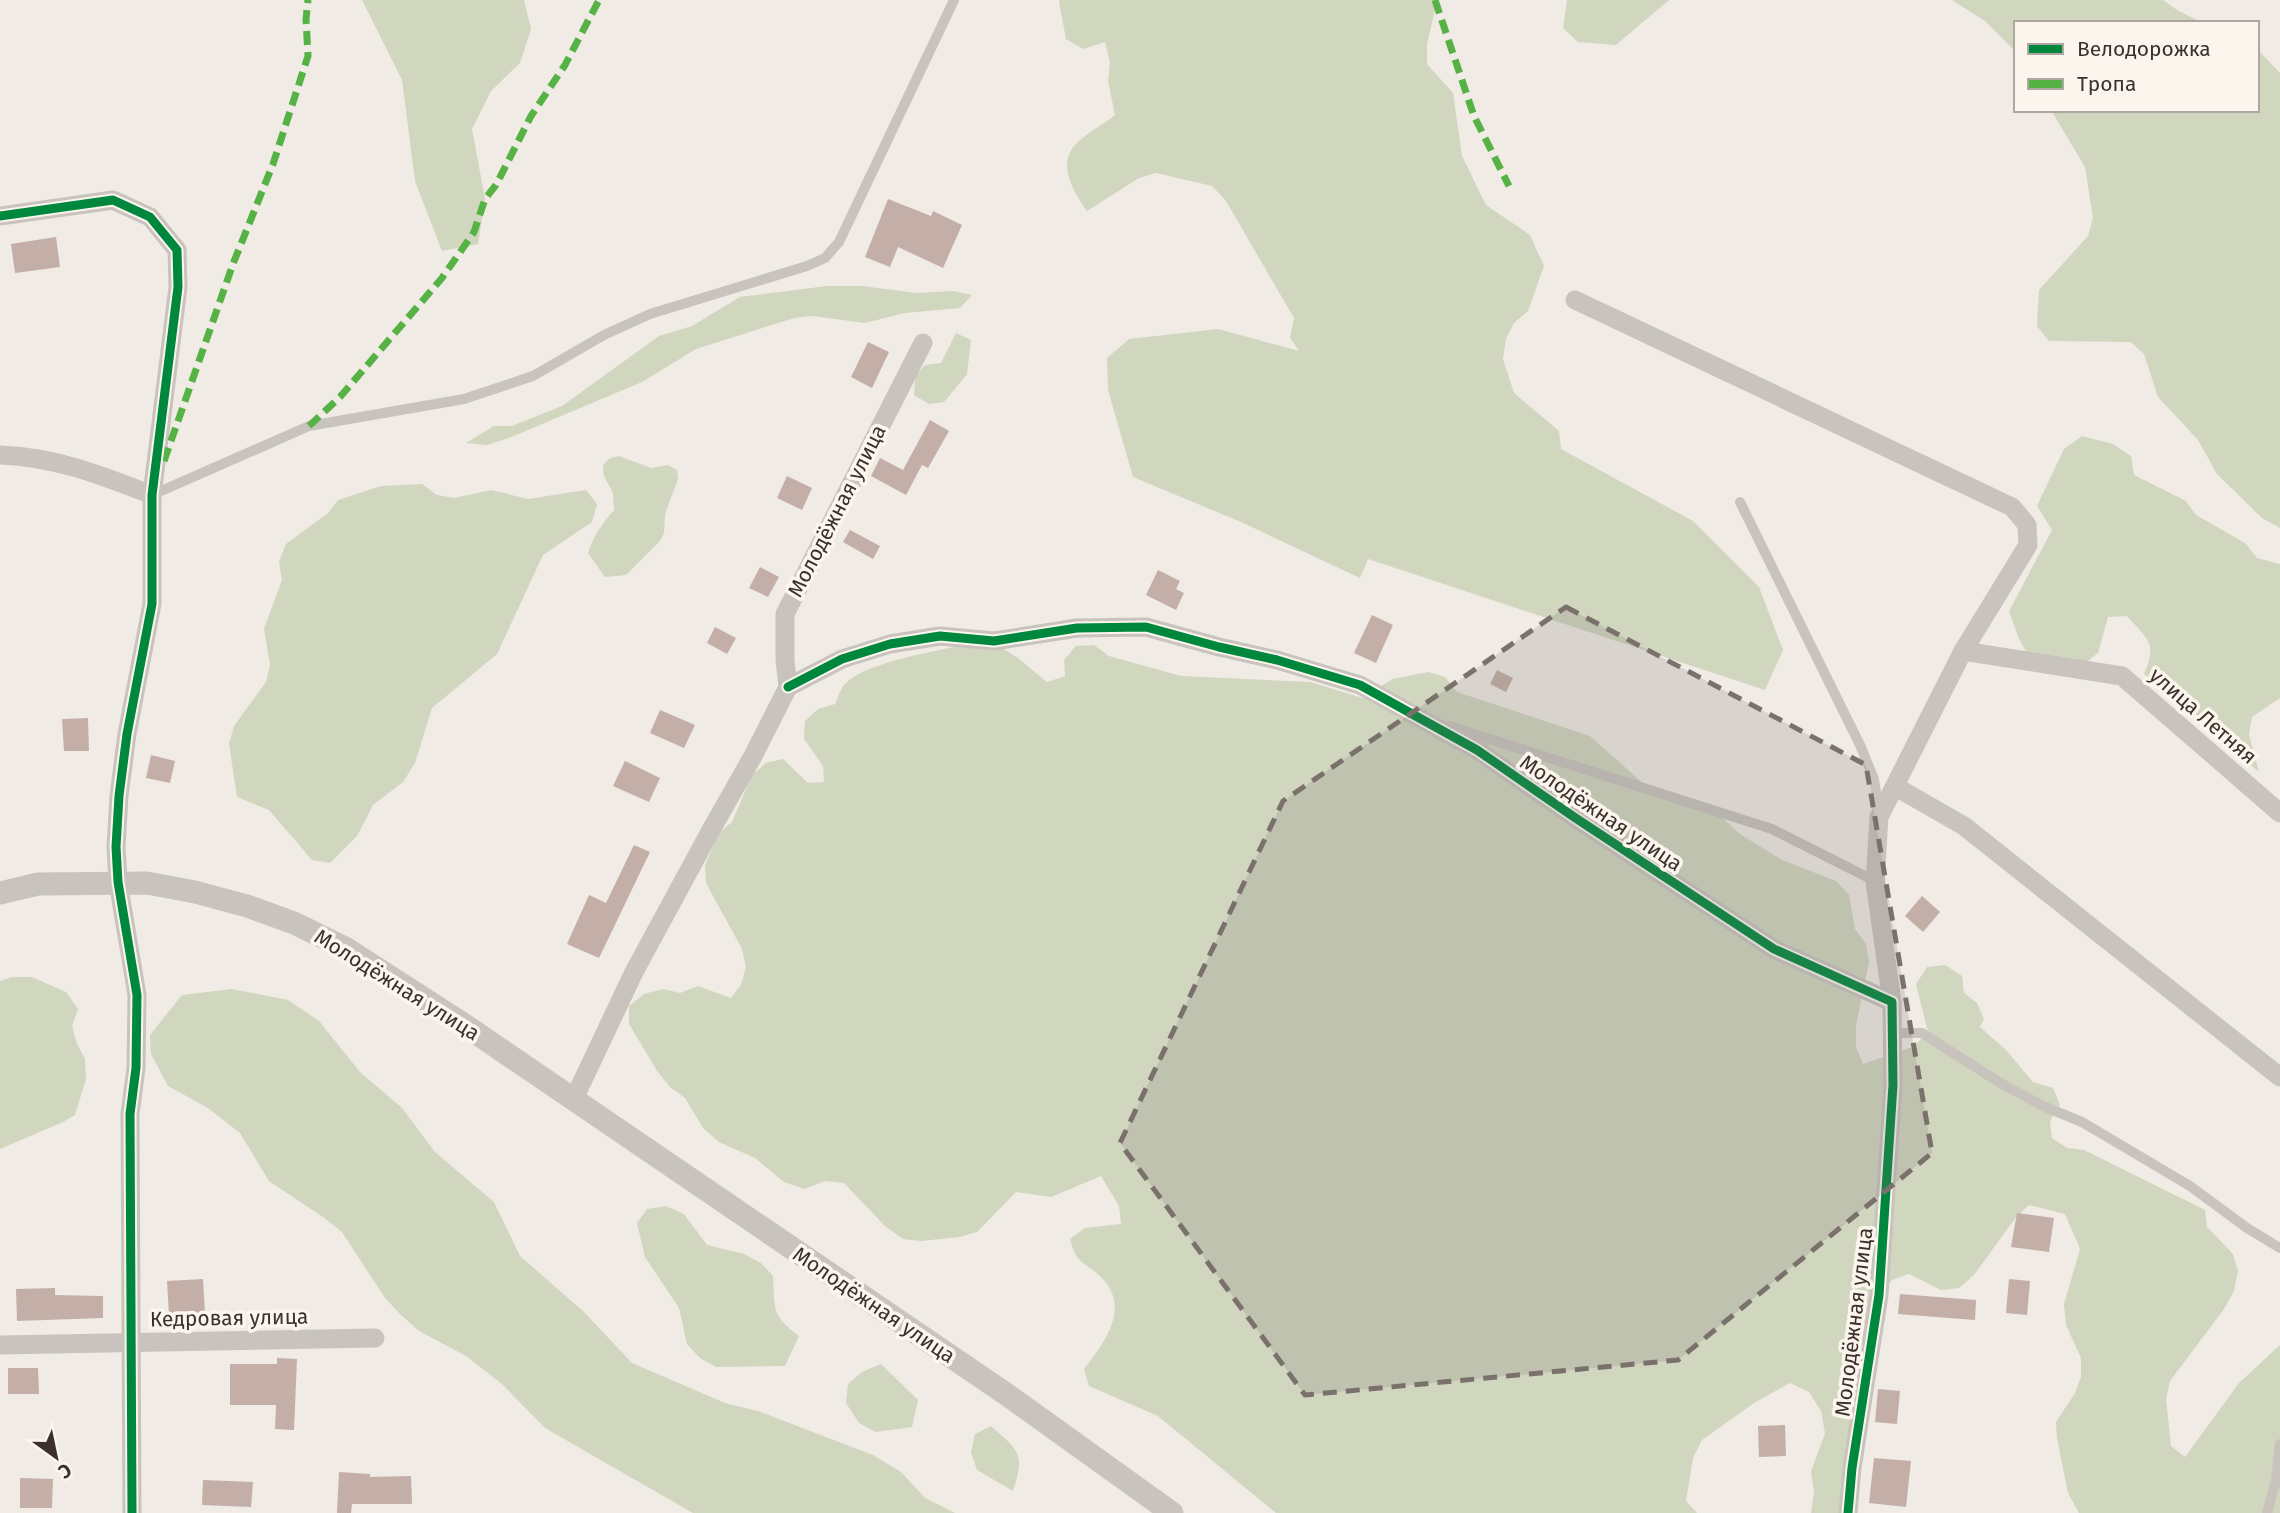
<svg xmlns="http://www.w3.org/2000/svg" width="2280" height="1513" viewBox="0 0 2280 1513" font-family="'Fira Sans',sans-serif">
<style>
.green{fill:#d1d6bf}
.building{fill:#c3afa7}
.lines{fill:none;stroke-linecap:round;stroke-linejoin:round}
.service{stroke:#c9c3be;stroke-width:10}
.minor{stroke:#c9c3be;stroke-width:19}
.tertiary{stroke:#c9c3be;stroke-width:23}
.quiet{stroke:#57b246;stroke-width:7;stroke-dasharray:14 7;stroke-linecap:butt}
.cycleway-casing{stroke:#fbf5ee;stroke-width:13}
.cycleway{stroke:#00873e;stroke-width:9}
.marked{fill:#7a716c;fill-opacity:0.2;stroke:#7a716c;stroke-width:5;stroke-dasharray:14 9;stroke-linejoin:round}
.labels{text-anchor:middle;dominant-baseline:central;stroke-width:7;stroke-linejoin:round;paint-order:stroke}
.street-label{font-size:21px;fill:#3b302b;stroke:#fbf5ee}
</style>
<rect width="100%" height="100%" fill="#f0ebe5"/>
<g class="green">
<polygon points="362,0 524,0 531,29 520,63 491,91 472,129 485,199 478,244 442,251 415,181 402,80"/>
<path d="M1060,0H1435L1436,5L1427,44V64L1453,93L1462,156L1486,205L1530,235L1544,266L1528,311L1514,323L1506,339L1503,359L1514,393L1559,431L1561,449L1693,521L1759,587L1783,650L1765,690L1368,559L1360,578L1241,522L1133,477L1108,390L1107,358L1129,339L1218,329L1299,351L1290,338L1294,318L1226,201L1212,186L1156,173L1139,178L1087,211C1074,193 1057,165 1075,145C1086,133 1103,125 1115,115L1108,81L1110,62L1105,42L1083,49L1066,39L1059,2Z"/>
<polygon points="1567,0 1669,0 1616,45 1578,42 1563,28"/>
<polygon points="1952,0 2163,0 2177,10 2203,23 2016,23 2016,52 1985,21"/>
<polygon points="2257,49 2280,73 2280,528 2262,518 2217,474 2198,440 2158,397 2144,354 2131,342 2049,341 2037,326 2039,290 2088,236 2093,218 2085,167 2051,110 2257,110"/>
<polygon points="827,286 862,286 917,293 954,291 972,295 960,308 905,313 865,323 812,316 794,318 696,349 642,382 509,438 487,445 466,443 494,426 512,426 562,406 659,336 692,326 740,297"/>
<polygon points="956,333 971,340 967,374 944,402 929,404 914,395 915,377 925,365 941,363"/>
<path d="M2082,436L2113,444L2131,456L2134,475L2186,501L2196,515L2245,543L2257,558L2280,564V698L2252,717L2249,735L2259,772L2144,674C2158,642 2147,639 2127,616L2108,617L2098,653L2070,675C2024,658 2025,656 2009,611L2052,530L2037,506L2064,449Z"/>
<path d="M619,456L651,468L668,465L677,470L678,479L665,514L664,533L660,541L626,575L605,577L588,553C593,537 603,522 614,510L613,493L604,476L603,465L610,458Z"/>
<polygon points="422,484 437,495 454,498 491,490 528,499 586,490 597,504 592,522 543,555 497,654 432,708 415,763 403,782 373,805 357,836 330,863 312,860 269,810 237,797 229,744 234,726 266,682 270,665 264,629 282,580 279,562 286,544 328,513 338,500 381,486"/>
<path d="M972,643L1002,648L1018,658L1047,682L1065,676L1064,660L1076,646L1094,645L1109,656L1181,676L1310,682L1363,698L1392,679L1428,672L1445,677L1457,692L1590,736L1646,786L1711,808L1740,834L1782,860L1836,881L1849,895L1855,929L1866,944L1869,962L1856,1026V1047L1863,1064L1913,1047L1928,1032L1916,984L1927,967L1945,965L1962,976L1964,993L1977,1003L1984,1019L1980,1027L2006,1050L2033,1082L2053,1088L2060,1105L2050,1121L2052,1138L2067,1148L2084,1150L2205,1210L2207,1227L2233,1254L2238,1271L2234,1291L2224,1309L2170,1381L2166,1399L2171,1446L2185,1457L2239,1383L2280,1345V1513H2079L2068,1493L2057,1438L2056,1422L2075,1393L2081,1377V1358L2066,1325L2064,1304L2080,1249L2065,1214L2029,1205L2016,1217L1974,1275L1959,1288L1941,1290L1909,1274L1892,1280L1879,1295L1875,1342L1852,1376L1857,1413L1839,1513H1811L1814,1492L1811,1472L1825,1433L1821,1411L1809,1392L1790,1383L1754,1403L1702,1440L1693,1458L1686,1501L1697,1513H1276L1158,1416L1089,1386L1084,1369C1105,1342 1132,1307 1100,1276C1082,1260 1077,1265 1070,1239L1085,1228L1121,1224L1119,1206L1101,1176L1051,1197L1016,1192L977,1232L959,1237L921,1241L903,1239L885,1226L844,1183L825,1181L804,1189L784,1182L755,1158L719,1142L703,1128L685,1098L670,1087L657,1071L629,1024V1006L644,994L663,989L680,993L698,986L731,998L741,985L746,967L742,949L706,883L705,865L719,833L732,822L752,775L766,763L783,759L808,783L824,782L823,766L804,739L805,721L818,709L835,704C838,698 840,689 845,684C867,661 939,651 972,643Z"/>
<polygon points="12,977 32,977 66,992 78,1009 72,1026 77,1044 85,1059 86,1079 75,1115 63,1122 0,1149 0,981"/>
<polygon points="232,989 288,1000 319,1021 360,1072 402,1108 435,1152 494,1202 520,1256 583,1311 632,1363 725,1403 761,1412 873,1455 901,1472 925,1498 955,1513 693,1513 545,1428 502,1384 466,1356 419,1331 400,1314 385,1298 342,1232 323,1217 269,1181 240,1133 208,1108 168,1086 151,1054 150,1035 182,995"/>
<path d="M666,1206L684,1214L707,1245L744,1254L761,1263L773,1276C775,1309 771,1315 799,1336L785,1366L716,1367L700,1358L687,1344L679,1308L645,1257L637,1223L647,1209Z"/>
<polygon points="881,1364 918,1400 912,1427 876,1432 859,1423 846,1403 848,1384 862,1372"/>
<path d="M991,1426C1020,1452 1025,1453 1013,1491L977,1470L971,1452L975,1434Z"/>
</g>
<g class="building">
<polygon points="888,199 931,216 933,211 962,225 943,268 898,247 890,267 865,257"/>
<polygon points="56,237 60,267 15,273 11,244"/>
<polygon points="868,342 889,352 872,388 851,377"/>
<polygon points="930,420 949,431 928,468 922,465 906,495 871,476 880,458 903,470"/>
<polygon points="787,476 812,488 802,510 777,498"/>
<polygon points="850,530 880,546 873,559 843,542"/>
<polygon points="760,567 779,577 768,597 749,588"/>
<polygon points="1158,570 1180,581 1176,589 1184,593 1176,610 1146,595"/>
<polygon points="1372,615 1393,625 1376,663 1354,653"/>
<polygon points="715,627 736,638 727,654 707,643"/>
<polygon points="1497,670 1513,678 1506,692 1490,684"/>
<polygon points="660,710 695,725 684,748 650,733"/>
<polygon points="88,718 89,751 64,751 62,719"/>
<polygon points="151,755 175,761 170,783 146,778"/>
<polygon points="625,761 660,778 649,802 613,786"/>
<polygon points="634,845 650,852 599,958 567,944 589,895 606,903"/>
<polygon points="1922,896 1940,912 1923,932 1905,916"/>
<polygon points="2017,1213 2054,1218 2049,1252 2011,1247"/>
<polygon points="203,1279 205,1313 169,1315 167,1281"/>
<polygon points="2009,1279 2030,1281 2027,1315 2006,1313"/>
<polygon points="55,1288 55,1295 103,1296 103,1318 17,1321 16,1289"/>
<polygon points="1900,1294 1976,1300 1975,1320 1898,1314"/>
<polygon points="277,1358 297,1359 294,1430 275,1429 276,1405 230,1405 230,1364 277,1364"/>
<polygon points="8,1368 38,1368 39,1394 8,1394"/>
<polygon points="1878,1389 1900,1391 1897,1424 1875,1422"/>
<polygon points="1785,1425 1786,1456 1759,1457 1758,1426"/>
<polygon points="1874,1458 1911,1461 1906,1507 1869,1503"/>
<polygon points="339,1472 370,1474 370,1477 411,1476 412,1504 352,1504 351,1513 337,1513"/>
<polygon points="20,1478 53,1479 52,1508 20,1508"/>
<polygon points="203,1480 253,1482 251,1507 202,1505"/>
</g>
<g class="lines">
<g class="service">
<polyline points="152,495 309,426 464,399 533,376 604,335 650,314 807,266 825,258 839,242 954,0"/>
<polyline points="1740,502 1860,745 1874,779 1879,813"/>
<polyline points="1449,726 1772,829 1875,881"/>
<polyline points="1893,1033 1922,1033 2002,1084 2043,1106 2082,1122 2190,1186 2247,1228 2280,1248"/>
<polyline points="2267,1513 2276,1480 2280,1444"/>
</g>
<g class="minor">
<polyline points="0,216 113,200 150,217 177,250 178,287 152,495 152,604 127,734 119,796 116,847 118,882 137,995 136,1068 130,1114 132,1513"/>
<polyline points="1575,300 2012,507 2027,525 2028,545 1963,651 1879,817 1875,882 1892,1002"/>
<path d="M0,455C55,457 101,475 152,495"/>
<polyline points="1963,651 2122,676 2280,813"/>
<polyline points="788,687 842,659 890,644 940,636 994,641 1077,628 1146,627 1219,647 1277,660 1360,685 1477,750 1574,817 1774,949 1892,1002 1893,1085 1879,1295 1852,1468 1848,1513"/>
<polyline points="1896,787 1964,826 2280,1077"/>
<polyline points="573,1101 634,972 711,830 753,756 788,687 785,660 785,614 923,343"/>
<polyline points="0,1345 375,1338"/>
</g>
<polyline class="tertiary" points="0,893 38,884 147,883 195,892 247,906 294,923 345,948 466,1026 1006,1394 1172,1513"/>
<g class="quiet">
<polyline points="1435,0 1474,116 1509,186"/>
<polyline points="309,426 340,397 442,278 474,232 485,199 496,185 531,116 565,65 599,0"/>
<polyline points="164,461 233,264 273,164 308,56 306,19 308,0"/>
</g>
<g class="cycleway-casing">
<g id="cycleway">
<polyline points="0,216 113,200 150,217 177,250 178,287 152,495 152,604 127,734 119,796 116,847 118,882 137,995 136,1068 130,1114 132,1513"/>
<polyline points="788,687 842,659 890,644 940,636 994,641 1077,628 1146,627 1219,647 1277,660 1360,685 1477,750 1574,817 1774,949 1892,1002 1893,1085 1879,1295 1852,1468 1848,1513"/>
</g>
</g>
<use href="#cycleway" class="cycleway"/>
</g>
<path class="marked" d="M1566,607L1866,765L1932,1153L1678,1360L1305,1395L1120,1143L1283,801Z"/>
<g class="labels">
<g class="street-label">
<text transform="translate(837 511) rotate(-63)">Молодёжная улица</text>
<text transform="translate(2203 716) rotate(41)">улица Летняя</text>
<text transform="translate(1601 813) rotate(34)">Молодёжная улица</text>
<text transform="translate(397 985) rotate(32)">Молодёжная улица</text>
<text transform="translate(874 1305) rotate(34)">Молодёжная улица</text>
<text transform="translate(229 1318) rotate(-1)">Кедровая улица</text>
<text transform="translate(1854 1322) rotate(-83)">Молодёжная улица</text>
</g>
</g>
<rect x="2014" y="21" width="245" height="91" fill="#fbf5ee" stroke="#aea6a0" stroke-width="2"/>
<rect x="2028" y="44" width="35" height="10" fill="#00873e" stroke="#aea6a0" stroke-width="2"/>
<text x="2077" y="56" font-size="21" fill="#3b302b">Велодорожка</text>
<rect x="2028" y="79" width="35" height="10" fill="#57b246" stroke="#aea6a0" stroke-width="2"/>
<text x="2077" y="91" font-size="21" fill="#3b302b">Тропа</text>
<g transform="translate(56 1457) rotate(147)" stroke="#fbf5ee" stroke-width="5" paint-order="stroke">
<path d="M0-5L12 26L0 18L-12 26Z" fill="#3b302b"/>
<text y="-10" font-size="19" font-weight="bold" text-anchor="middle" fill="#3b302b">С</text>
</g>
</svg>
